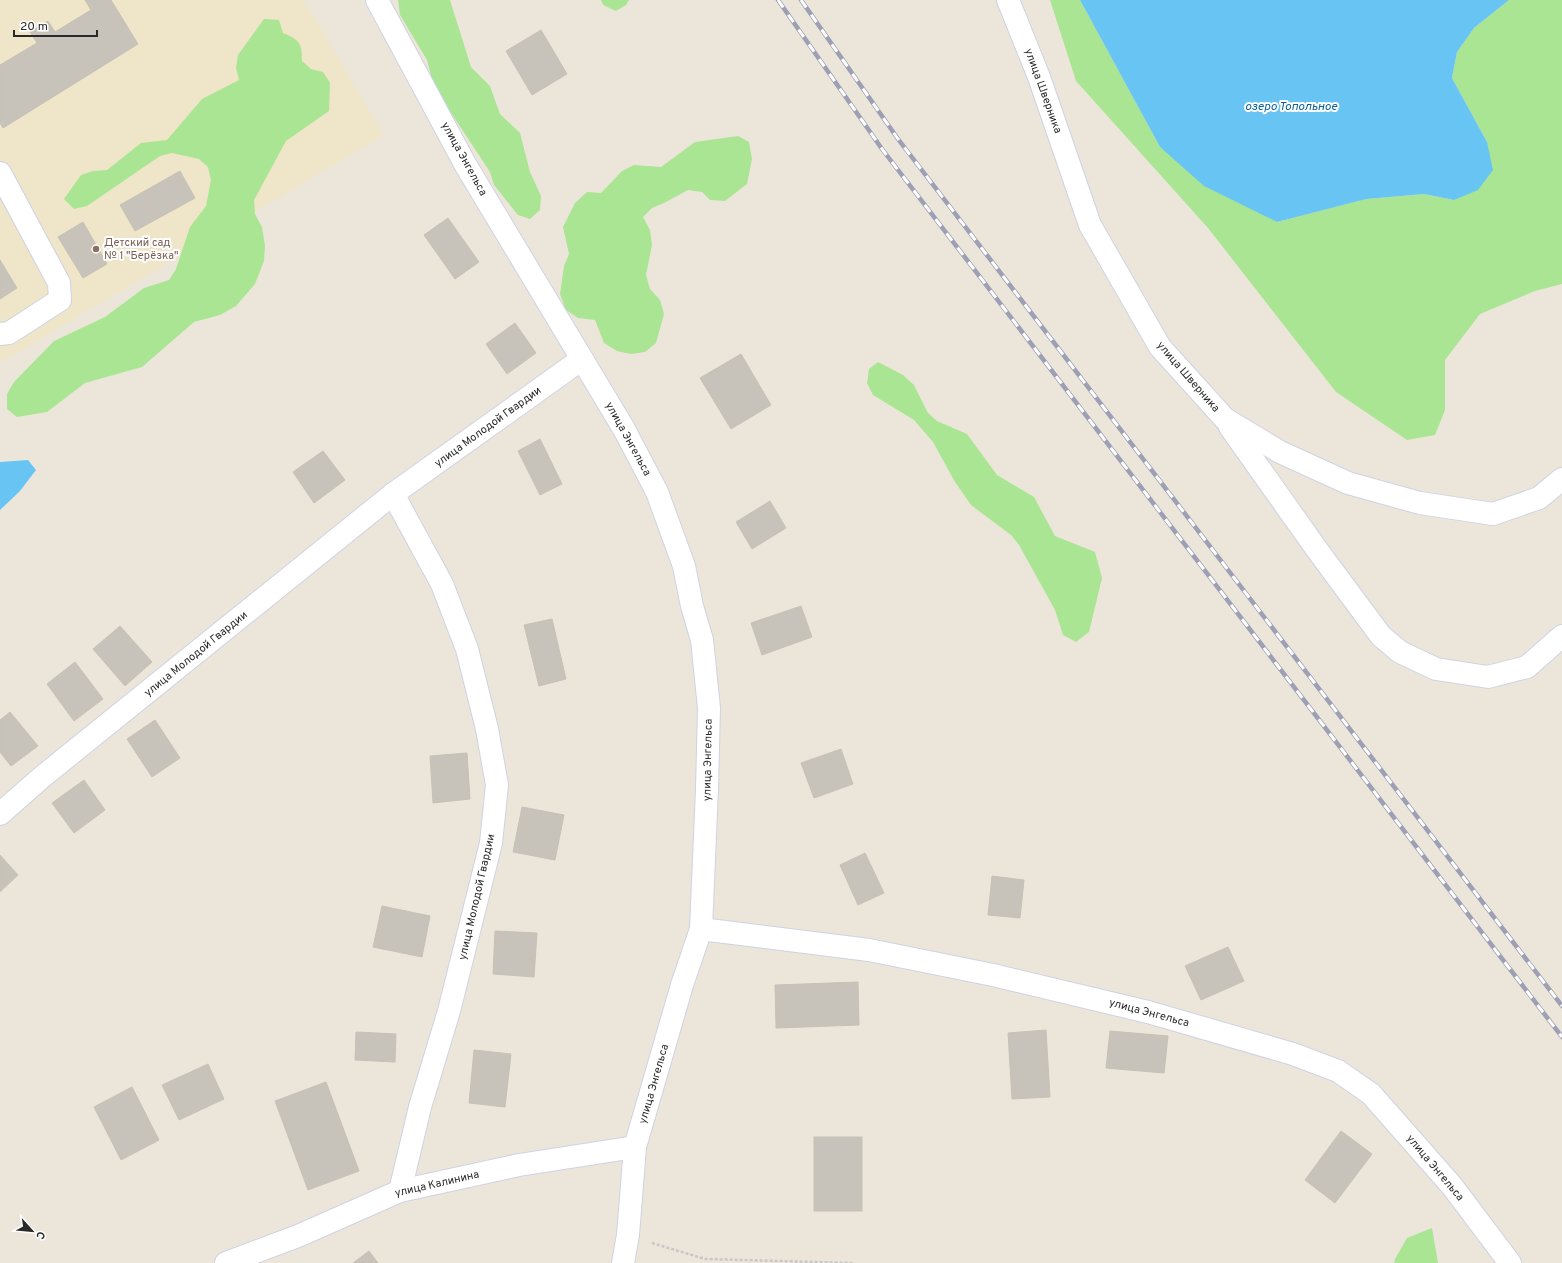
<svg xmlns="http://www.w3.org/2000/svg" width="1562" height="1263" viewBox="0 0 1562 1263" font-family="Overpass,sans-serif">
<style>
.education{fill:#efe5c8}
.green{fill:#aae594}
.water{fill:#68c5f3}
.building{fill:#c7c2ba;stroke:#c7c2b4}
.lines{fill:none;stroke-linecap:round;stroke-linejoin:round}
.minor-casing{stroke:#cfd2e3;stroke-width:24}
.path{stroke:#c7c7c7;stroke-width:2.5;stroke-dasharray:3 2;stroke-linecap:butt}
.minor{stroke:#fff;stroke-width:22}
.rail-casing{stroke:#9d9fb4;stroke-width:4.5}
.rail{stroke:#fff;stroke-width:3;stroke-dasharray:9;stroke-linecap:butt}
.education-dot{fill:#8d6e63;stroke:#fff;stroke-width:1.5}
.labels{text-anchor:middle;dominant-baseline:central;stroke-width:4;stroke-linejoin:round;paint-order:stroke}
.street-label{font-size:11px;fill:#292929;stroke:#fff}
.education-label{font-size:11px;fill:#785e54;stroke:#fff;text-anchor:start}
.water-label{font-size:12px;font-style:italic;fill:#08609f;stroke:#fff}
</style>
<rect width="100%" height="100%" fill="#ece6da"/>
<polygon class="education" points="0,0 304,0 384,135 0,363"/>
<g class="green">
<polygon points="398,0 450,0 471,67 490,86 500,114 520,133 530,172 541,196 540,210 530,219 518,215 494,185 490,172 434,87 427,60 400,15"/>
<polygon points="601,0 629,0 626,5 616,11 603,5"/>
<polygon points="1050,0 1080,0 1160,147 1277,222 1365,199 1424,194 1454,200 1487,142 1452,78 1457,52 1474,28 1509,0 1562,0 1562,284 1535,291 1480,314 1445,360 1445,410 1435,435 1407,440 1336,392 1208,228 1076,81"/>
<path d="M264,19L279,20L283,33C300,40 302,43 302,61L311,69L323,72L330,83L329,111L286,141L254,200L255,214L262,227L265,246L264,261L255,284L236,306L220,315L194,322L142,367L85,383L47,412L17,417L7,409V394L14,382L54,341L105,317L144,288L169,280L176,269L190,227L206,206L211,180L208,167L199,159L172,153L160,156L87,206L74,209L64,199L81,175L93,171L107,170L141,143L167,140L202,99L239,80L236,68L238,55Z"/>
<polygon points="738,136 749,142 752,159 747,184 725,201 710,200 702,192 688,190 664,203 652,208 643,217 650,230 652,245 646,275 650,289 660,300 664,314 656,343 645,352 631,354 617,351 604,343 595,320 578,318 566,310 560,294 564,266 569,254 563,227 575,203 587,192 601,193 622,171 634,165 661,167 695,142"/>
<polygon points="878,362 903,375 914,385 928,413 937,421 967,434 997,475 1034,497 1055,536 1095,552 1102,578 1089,632 1076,642 1063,635 1055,610 1019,545 1011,535 971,505 955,482 933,442 914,420 873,395 867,383 869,369"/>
<polygon points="1432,1228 1438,1263 1394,1263 1395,1259 1407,1238"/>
</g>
<g class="water">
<polygon points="1080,0 1509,0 1474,28 1457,52 1452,78 1487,142 1493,170 1478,190 1454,200 1424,194 1366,199 1277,222 1204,186 1160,147"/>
<polygon points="28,460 36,470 20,491 0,510 0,462"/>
</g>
<g class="building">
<polygon points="85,0 111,0 138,44 3,128 0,123 0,65 37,43 30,32 48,21 55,32 91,10"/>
<polygon points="541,30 567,74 532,95 506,51"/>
<polygon points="180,171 195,198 135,231 120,205"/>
<polygon points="448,218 479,262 455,279 424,235"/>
<polygon points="83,222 107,264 83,278 58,237"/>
<polygon points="0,260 17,288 0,299"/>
<polygon points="515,323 536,353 507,374 486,344"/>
<polygon points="741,354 771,405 731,429 700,378"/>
<polygon points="540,439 562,484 540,495 518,451"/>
<polygon points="323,451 345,480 314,503 293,472"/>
<polygon points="770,501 786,528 752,549 736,522"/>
<polygon points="801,606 812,637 762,655 751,623"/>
<polygon points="552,619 566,679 539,686 524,625"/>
<polygon points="120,626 152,662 125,686 93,649"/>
<polygon points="75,662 103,699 74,721 47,684"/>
<polygon points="10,712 38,746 11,766 0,752 0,720"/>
<polygon points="155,720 180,758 152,777 127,739"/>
<polygon points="841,749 853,784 814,798 801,763"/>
<polygon points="467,753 470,799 433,803 430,756"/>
<polygon points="84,780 105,810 74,833 52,803"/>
<polygon points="522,807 564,815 555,860 513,852"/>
<polygon points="865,853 884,893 858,905 840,865"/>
<polygon points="0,855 18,875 0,892"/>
<polygon points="992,876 1024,880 1020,918 988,915"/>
<polygon points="382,906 430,916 422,957 373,947"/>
<polygon points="495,931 537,933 534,977 493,974"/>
<polygon points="1228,947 1244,981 1201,1000 1185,966"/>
<polygon points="858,982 859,1025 776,1028 775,985"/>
<polygon points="1046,1030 1050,1097 1012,1099 1008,1033"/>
<polygon points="1110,1031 1168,1036 1164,1073 1106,1068"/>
<polygon points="356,1032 396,1034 395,1062 355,1060"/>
<polygon points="474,1050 511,1054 505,1107 469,1103"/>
<polygon points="208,1064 224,1099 179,1120 162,1085"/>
<polygon points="326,1082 359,1171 308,1190 275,1101"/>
<polygon points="132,1087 159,1140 121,1160 94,1107"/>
<polygon points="1341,1131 1372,1154 1335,1203 1305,1180"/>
<rect x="814" y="1137" width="48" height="74"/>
<polygon points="369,1251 378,1263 353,1263"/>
</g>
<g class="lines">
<g class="minor-casing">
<g id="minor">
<polyline points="377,0 465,164 624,429 657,492 684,566 692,606 702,640 709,708 707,789 701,929 682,985 635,1147 628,1235 623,1263"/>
<polyline points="1008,0 1039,77 1090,225 1160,347 1225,419 1280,452 1348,483 1420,503 1493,514 1539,498 1562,479"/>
<polyline points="0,173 59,283 60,300 9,333 0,334"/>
<polyline points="1230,427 1318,551 1381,636 1400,652 1436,669 1488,677 1527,667 1562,636"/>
<polyline points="393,494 442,584 467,649 487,729 497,785 491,843 449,1011 420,1107 400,1191"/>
<polyline points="0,814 42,777 393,494 582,359"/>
<polyline points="701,929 869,950 993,975 1148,1012 1293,1054 1338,1071 1371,1094 1452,1186 1510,1263"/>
<polyline points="226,1263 298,1236 400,1191 519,1165 635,1147"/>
</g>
</g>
<polyline class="path" points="652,1243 705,1259 853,1263"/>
<use href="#minor" class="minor"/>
<g class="rail-casing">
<g id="rail">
<polyline points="778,0 882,149 1562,1037"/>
<polyline points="801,0 898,139 1562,1006"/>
</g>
</g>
<use href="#rail" class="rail"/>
</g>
<circle class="education-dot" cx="96" cy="249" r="4"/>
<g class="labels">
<g class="street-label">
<text transform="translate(1043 91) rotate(70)">улица Шверника</text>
<text transform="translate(464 159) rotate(61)">улица Энгельса</text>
<text transform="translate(1188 377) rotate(49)">улица Шверника</text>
<text transform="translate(488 427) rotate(-36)">улица Молодой Гвардии</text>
<text transform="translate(628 439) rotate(61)">улица Энгельса</text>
<text transform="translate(196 654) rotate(-39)">улица Молодой Гвардии</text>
<text transform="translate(708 760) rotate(-89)">улица Энгельса</text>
<text transform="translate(477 897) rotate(-77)">улица Молодой Гвардии</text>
<text transform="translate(1149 1013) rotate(15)">улица Энгельса</text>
<text transform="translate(654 1084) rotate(-74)">улица Энгельса</text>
<text transform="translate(1435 1168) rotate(50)">улица Энгельса</text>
<text transform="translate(437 1184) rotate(-13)">улица Калинина</text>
</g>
<g class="education-label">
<text x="104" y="243">Детский сад<tspan x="104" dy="13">№ 1 "Берёзка"</tspan></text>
</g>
<g class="water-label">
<text x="1291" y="107">озеро Топольное</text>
</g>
</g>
<g transform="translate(32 1231) rotate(117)" stroke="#ffffff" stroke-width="3" paint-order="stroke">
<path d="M0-3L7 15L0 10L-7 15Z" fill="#292929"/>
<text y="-6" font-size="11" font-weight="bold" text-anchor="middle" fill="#292929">С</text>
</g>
<path d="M14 30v6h83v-6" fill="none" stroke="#292929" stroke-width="2"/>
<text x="20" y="30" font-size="12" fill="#292929" stroke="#ffffff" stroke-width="3" paint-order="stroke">20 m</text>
</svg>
